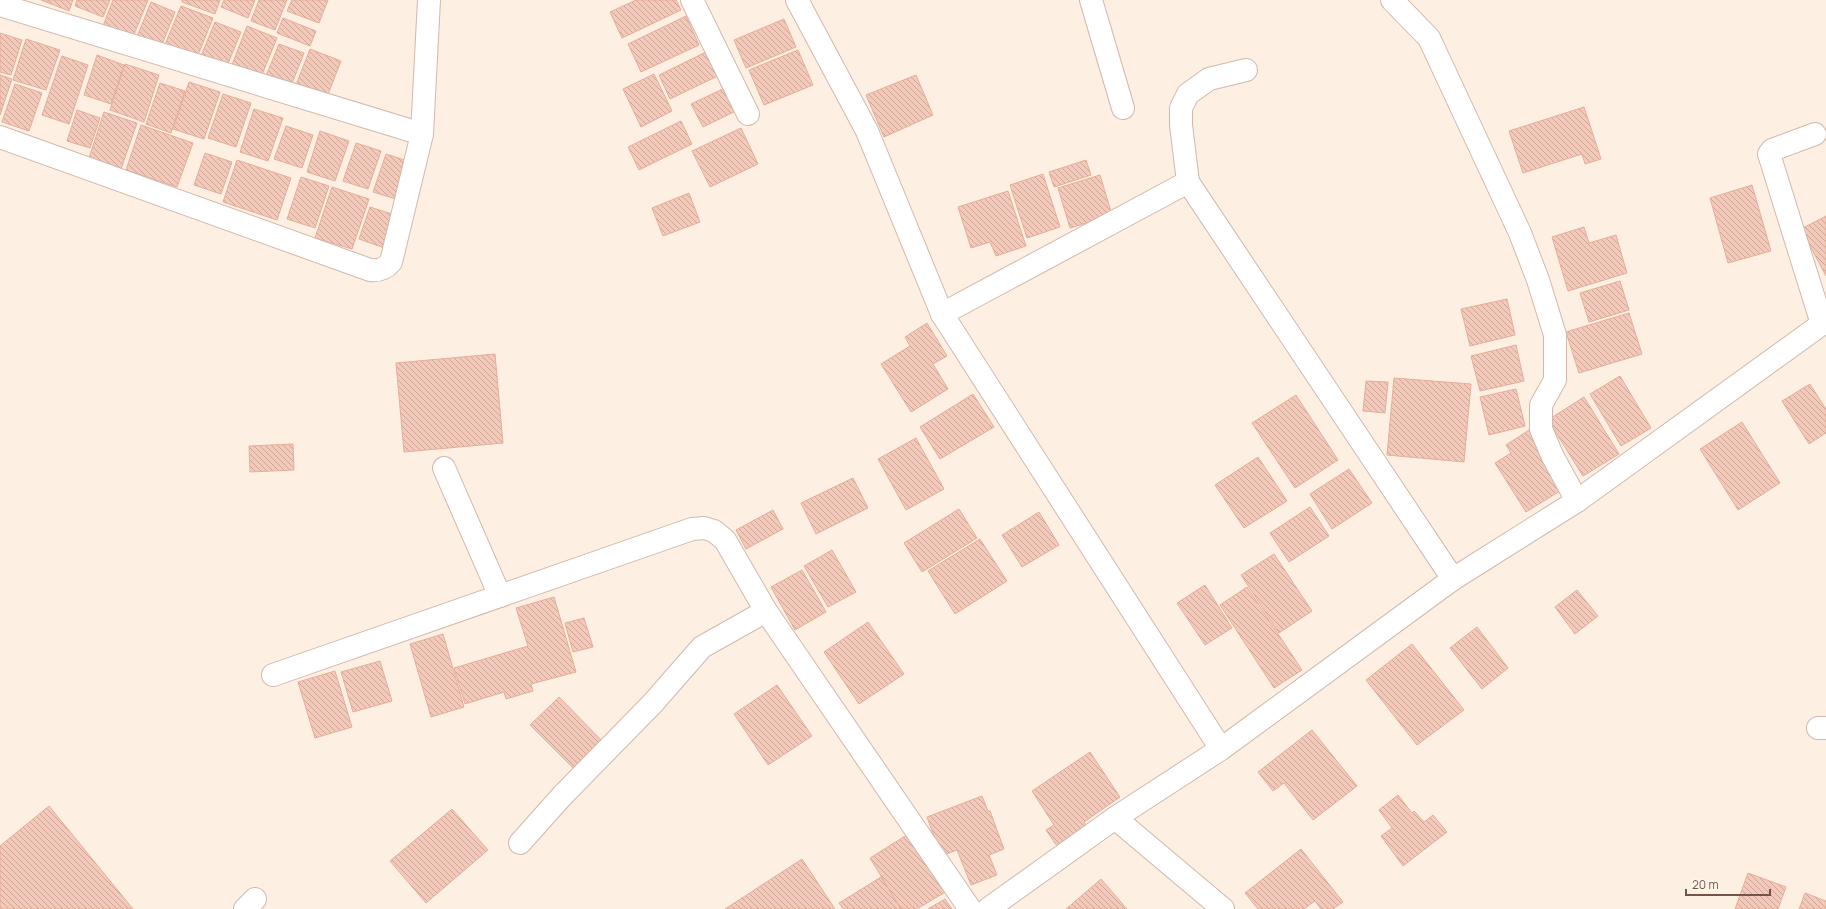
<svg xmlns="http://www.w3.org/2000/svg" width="1826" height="909" viewBox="0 0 1826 909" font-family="Manrope,sans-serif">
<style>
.building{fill:url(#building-back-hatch);stroke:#e7ad99}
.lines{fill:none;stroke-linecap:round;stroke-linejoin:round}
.minor-casing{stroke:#d1b8ac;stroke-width:24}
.minor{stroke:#fff;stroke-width:22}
</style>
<defs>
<pattern id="building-back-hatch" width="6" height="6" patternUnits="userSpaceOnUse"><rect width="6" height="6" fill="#f4c9b9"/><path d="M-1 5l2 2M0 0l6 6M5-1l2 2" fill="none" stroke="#caa698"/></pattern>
</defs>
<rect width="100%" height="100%" fill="#fdf0e3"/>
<g class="building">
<polygon points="41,0 73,0 69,11"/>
<polygon points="77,0 110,0 103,17 75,6"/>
<polygon points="113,0 148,0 133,37 103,26"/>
<polygon points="182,0 220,0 215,14 182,2"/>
<polygon points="224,0 255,0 248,18 221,7"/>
<polygon points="259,0 287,0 275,30 251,21"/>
<polygon points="292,0 328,0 319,23 287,11"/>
<polygon points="636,0 676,0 681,10 622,38 610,12"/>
<polygon points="151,2 175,12 161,47 137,37"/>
<polygon points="181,6 213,18 196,60 164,47"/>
<polygon points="686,16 699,45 641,72 628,44"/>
<polygon points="283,18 316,31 310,46 277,33"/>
<polygon points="784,19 796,47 746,68 734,40"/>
<polygon points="215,22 241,32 227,66 201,56"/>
<polygon points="247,26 277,38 259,82 230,70"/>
<polygon points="0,33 22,40 11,75 0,72"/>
<polygon points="26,39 60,50 46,90 13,80"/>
<polygon points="279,44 304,53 291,86 266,76"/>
<polygon points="310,49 341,61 327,97 296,85"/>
<polygon points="710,50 722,74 670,99 659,75"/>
<polygon points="798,50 813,85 764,105 749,70"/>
<polygon points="97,55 124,65 111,104 84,95"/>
<polygon points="62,56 88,65 69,124 42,115"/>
<polygon points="125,64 159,75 144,122 110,110"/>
<polygon points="654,74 672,111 641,127 623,89"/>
<polygon points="0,75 12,79 0,115"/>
<polygon points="916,75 933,115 884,137 866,95"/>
<polygon points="189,82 220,92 204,139 173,129"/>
<polygon points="160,83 185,91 171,133 146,124"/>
<polygon points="15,84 42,93 29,131 2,122"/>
<polygon points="731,85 742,108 703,127 691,104"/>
<polygon points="223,94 251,103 236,147 208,138"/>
<polygon points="1584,107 1601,159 1585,164 1582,154 1523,173 1509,131"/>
<polygon points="254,109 283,118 268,161 240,152"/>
<polygon points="77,110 100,118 90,148 67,141"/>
<polygon points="104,112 137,123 121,169 89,158"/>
<polygon points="681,121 692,144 639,170 628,147"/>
<polygon points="141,125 193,143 177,187 126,170"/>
<polygon points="286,126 313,135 302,168 274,159"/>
<polygon points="741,128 758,164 710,187 692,151"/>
<polygon points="320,131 349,141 335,181 307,172"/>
<polygon points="356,143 381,151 368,189 343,181"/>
<polygon points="205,153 232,162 221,194 194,185"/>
<polygon points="386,154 411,162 399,200 373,192"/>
<polygon points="237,160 291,178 277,220 223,202"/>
<polygon points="1086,160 1091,175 1054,187 1049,172"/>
<polygon points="1043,174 1060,227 1027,238 1010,185"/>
<polygon points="1100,175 1112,215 1070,228 1058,188"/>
<polygon points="301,177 329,186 315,228 287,219"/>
<polygon points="1752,185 1771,251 1728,263 1710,198"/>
<polygon points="332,187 369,199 352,249 315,238"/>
<polygon points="1008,191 1026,246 996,256 990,242 971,248 958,207"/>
<polygon points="689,193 700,222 663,236 652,208"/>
<polygon points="370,207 398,216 387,249 359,239"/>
<polygon points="1826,216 1826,276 1801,229"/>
<polygon points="1584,227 1589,243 1616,235 1627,273 1568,291 1552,237"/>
<polygon points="1620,281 1629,310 1589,322 1580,293"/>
<polygon points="1507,299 1515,335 1470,346 1461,309"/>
<polygon points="1629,313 1642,354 1579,373 1566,332"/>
<polygon points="927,323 947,356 933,364 948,389 911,412 881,364 910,346 905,337"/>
<polygon points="1516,345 1524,381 1480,391 1471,356"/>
<polygon points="495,354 503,443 404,452 396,363"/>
<polygon points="1620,376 1651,428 1621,446 1590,394"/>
<polygon points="1394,378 1471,384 1464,462 1387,455"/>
<polygon points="1366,381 1388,382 1385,413 1363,411"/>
<polygon points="1810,384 1826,409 1826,433 1809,444 1782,401"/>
<polygon points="1516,389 1525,426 1489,435 1480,397"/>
<polygon points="973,394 994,427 940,459 920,427"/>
<polygon points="1296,395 1338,460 1295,488 1252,423"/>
<polygon points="1584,397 1619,454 1583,476 1548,420"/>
<polygon points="1742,422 1780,483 1738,510 1700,449"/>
<polygon points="1529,430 1565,488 1526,512 1495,463 1511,453 1506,445"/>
<polygon points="916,438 944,489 906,510 878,459"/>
<polygon points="293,444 294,470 250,472 249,446"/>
<polygon points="1258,457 1287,501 1244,528 1215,485"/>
<polygon points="1349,469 1372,503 1332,529 1310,494"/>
<polygon points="853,478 868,508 816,534 801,503"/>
<polygon points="1310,507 1329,536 1289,562 1270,533"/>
<polygon points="959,509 977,538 922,572 904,543"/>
<polygon points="773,510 783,529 746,549 736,530"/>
<polygon points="1039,512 1059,545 1022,567 1002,535"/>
<polygon points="980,539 1007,581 955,614 928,571"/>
<polygon points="832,550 856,592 828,607 804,566"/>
<polygon points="1274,554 1312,611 1279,633 1241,575"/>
<polygon points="802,570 826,612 795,630 771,587"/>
<polygon points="1205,585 1232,628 1205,645 1177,603"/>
<polygon points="1247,587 1302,670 1274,688 1220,605"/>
<polygon points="1577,590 1598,616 1575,634 1555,607"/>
<polygon points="554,597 576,672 531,684 533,691 506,699 504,692 465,704 454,668 528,646 516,608"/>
<polygon points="584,618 593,647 573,652 565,623"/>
<polygon points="868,622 904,674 859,704 824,652"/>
<polygon points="1477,627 1508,668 1482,689 1450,648"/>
<polygon points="443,634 464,707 431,717 410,644"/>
<polygon points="1412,644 1464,710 1417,745 1366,680"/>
<polygon points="380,661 392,701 353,712 341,672"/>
<polygon points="335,671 352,727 315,738 298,682"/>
<polygon points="777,685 812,736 768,765 734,714"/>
<polygon points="559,697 605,744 577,772 530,725"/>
<polygon points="1312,730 1357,786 1313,820 1284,783 1273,791 1258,772"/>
<polygon points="1090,752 1120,797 1084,822 1091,833 1061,852 1046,830 1054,825 1032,791"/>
<polygon points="1398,795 1412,813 1414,811 1424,822 1433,815 1447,832 1403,866 1381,836 1392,828 1379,810"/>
<polygon points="982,796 988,811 990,811 1004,849 989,855 997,875 971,885 957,850 941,856 927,817"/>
<polygon points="49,806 133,909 0,909 0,846"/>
<polygon points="452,809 488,850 426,903 390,861"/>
<polygon points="910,833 947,891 917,909 901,909 870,858"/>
<polygon points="1301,849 1343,902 1333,909 1321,909 1315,901 1304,909 1258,909 1245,893"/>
<polygon points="802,859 835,909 725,909"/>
<polygon points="1748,873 1786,887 1778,909 1735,909"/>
<polygon points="881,877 901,909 843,909 839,903"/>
<polygon points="1101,879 1127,909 1066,909"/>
<polygon points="1805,893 1826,901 1826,909 1799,909"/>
<polygon points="945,899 952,909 928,909"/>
</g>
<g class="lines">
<g class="minor-casing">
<g id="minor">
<polyline points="692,0 748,114"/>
<polyline points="797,0 867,131 942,314 1221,749"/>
<polyline points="1091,0 1123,108"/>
<polyline points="1392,0 1429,38 1520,233 1538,280 1555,335 1555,380 1541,405 1541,429 1552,455 1577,501"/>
<polyline points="0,5 422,134"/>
<polyline points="1815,134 1772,150 1769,154 1822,324"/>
<path d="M0,137L370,270C379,271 385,269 391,262L422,134L429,0"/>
<polyline points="1188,182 1181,125 1181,108 1188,94 1209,79 1246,70"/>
<polyline points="942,314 1188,182 1453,579"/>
<polyline points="444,468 500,596"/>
<polyline points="273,675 692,529 704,528 714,531 725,540 766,611 970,909"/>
<polyline points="1818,728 1826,728"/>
<polyline points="1115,818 1223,909"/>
<polyline points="520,843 562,796 653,703 702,647 766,611"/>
<polyline points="245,909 255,899"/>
<polyline points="988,909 1115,818 1221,749 1453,579 1577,501 1826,321"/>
</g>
</g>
<use href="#minor" class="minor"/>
</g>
<path d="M1686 889v6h84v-6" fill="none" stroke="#765348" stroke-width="2"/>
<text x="1692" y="889" font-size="12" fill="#765348" stroke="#fff4ea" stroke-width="3" paint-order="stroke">20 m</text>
</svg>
